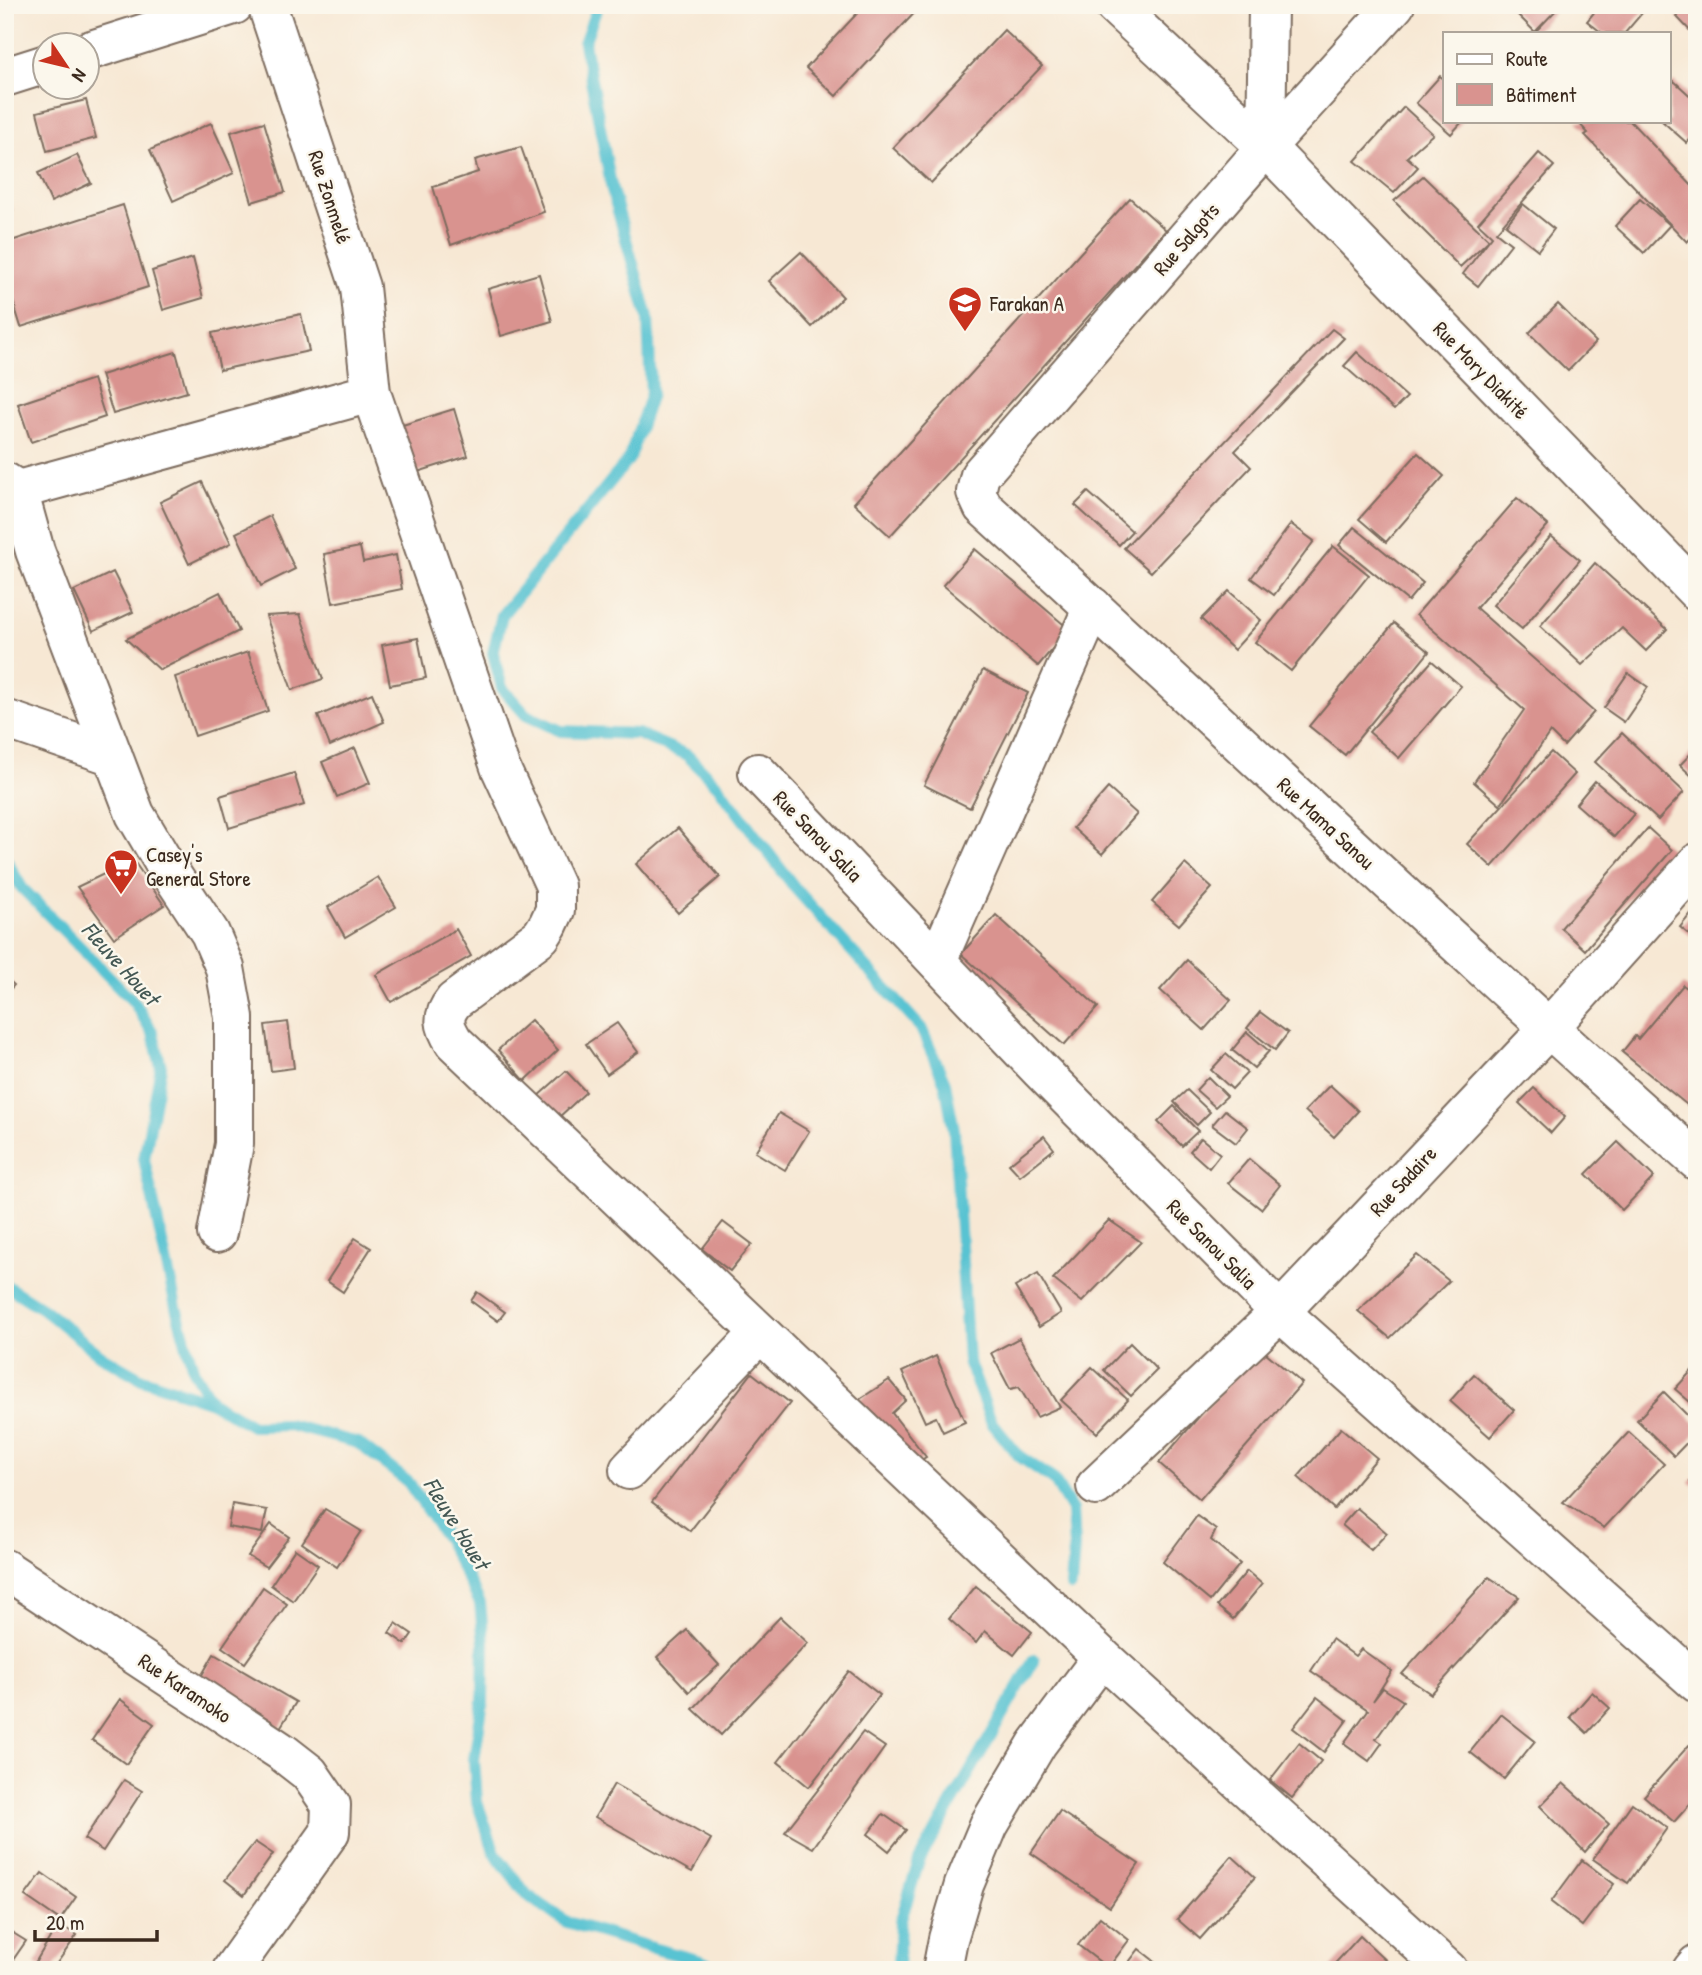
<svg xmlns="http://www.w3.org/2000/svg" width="1702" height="1975" viewBox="0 0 1702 1975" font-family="'Patrick Hand',sans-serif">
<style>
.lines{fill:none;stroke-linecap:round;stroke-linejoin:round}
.stream{stroke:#58c3d2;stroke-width:12}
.building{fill:#d9938f}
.minor-casing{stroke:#7d6c5e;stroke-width:42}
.minor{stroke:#fff;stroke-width:38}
.labels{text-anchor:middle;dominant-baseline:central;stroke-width:5;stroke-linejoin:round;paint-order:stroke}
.street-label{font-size:21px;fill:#3b2a1e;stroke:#fbf7ec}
.poi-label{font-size:21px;fill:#3b2a1e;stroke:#fbf7ec;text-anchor:start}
.water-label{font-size:23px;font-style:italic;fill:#445854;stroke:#fbf7ec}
</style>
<rect width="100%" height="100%" fill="#fbf7ec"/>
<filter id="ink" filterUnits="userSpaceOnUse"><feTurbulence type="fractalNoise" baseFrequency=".0143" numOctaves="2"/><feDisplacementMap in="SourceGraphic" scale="14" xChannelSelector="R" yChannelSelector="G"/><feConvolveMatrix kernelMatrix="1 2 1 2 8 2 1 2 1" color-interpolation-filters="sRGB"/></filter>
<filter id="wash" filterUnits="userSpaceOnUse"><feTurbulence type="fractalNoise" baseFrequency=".00686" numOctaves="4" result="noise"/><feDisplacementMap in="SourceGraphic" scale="28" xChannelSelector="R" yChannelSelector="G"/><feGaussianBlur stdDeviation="1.57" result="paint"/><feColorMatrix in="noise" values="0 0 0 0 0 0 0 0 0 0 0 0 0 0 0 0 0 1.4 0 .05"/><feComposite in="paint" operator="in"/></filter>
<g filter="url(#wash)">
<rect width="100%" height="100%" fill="#f7e8d4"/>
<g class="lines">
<g class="stream">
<polyline points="598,5 584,43 612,190 648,317 651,394 629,459 502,615 493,653 502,688 526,715 561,731 638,734 687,755 718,786 795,888 921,1028 945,1083 954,1130 968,1361 992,1423 1019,1456 1054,1480 1072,1510 1074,1548 1071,1586"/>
<polyline points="5,858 22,888 134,1002 153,1033 161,1067 144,1159 176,1307 194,1372 212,1402 252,1426 289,1425 358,1443 408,1482 448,1541 480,1603 484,1643 483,1701 474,1760 477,1802 495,1853 527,1895 567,1922 652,1948 701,1961 721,1970"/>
<polyline points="5,1285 43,1309 100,1355 142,1379 212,1402"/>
<polyline points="898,1970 900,1923 919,1861 1034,1660"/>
</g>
</g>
<g id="blocks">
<g class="building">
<polygon points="865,5 922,5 836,96 806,68"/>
<polygon points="1508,5 1561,5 1535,32"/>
<polygon points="1600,5 1634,5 1643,12 1625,33 1602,33 1587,21"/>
<polygon points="1687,5 1697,5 1697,38 1676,16"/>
<polygon points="1004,30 1042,66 931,183 893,148"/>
<polygon points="1440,76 1445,80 1445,121 1463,121 1451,134 1416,103"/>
<polygon points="1674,81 1697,102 1697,132 1687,143 1662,121 1669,121 1669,87"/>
<polygon points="86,100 96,138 47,151 37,112"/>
<polygon points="1404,107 1433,134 1407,157 1418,167 1394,193 1355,161"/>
<polygon points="1577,121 1630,121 1697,191 1697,232 1687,242 1585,135 1588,133"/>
<polygon points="264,122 285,192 252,202 231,132"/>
<polygon points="211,123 234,173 173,201 150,150"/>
<polygon points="521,147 544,212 451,245 433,187 478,172 475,160"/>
<polygon points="1539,153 1554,166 1496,232 1511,244 1478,286 1463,274 1489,240 1460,267 1394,201 1423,176 1489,240 1492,236 1478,223"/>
<polygon points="77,155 91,183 51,202 38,173"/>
<polygon points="5,193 13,210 5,214"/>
<polygon points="1130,198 1166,230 890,536 854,503"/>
<polygon points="1640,199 1670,225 1644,253 1615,226"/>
<polygon points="1523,204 1554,229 1538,250 1506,225"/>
<polygon points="123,205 148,287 21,327 5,275 5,243"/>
<polygon points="801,252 843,297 812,327 769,281"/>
<polygon points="193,258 203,298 163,310 152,271"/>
<polygon points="539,274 552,321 501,336 488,289"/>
<polygon points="1558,304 1596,342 1568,371 1529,333"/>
<polygon points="301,314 309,351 220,370 212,333"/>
<polygon points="1332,329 1344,338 1235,451 1251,467 1151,572 1124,548"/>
<polygon points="176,352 187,392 113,414 101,375"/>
<polygon points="1357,352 1407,397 1394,410 1344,366"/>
<polygon points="93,379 105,417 31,442 18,404"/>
<polygon points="454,409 468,456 408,475 393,428"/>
<polygon points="1418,453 1444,476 1386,542 1359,519"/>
<polygon points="202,482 231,543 189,564 160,502"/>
<polygon points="1088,492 1132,531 1119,545 1075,505"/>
<polygon points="1517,498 1548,525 1476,608 1594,712 1564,746 1550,732 1500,805 1474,782 1524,710 1416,615"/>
<polygon points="270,516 295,569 261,586 236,533"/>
<polygon points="1291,524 1314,541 1274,595 1251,578"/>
<polygon points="1354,527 1423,583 1408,601 1339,545"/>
<polygon points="1551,536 1580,560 1522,629 1493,605"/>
<polygon points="1333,546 1369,575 1291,671 1255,642"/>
<polygon points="360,547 363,562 396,555 402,589 333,603 324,554"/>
<polygon points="975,549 1069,629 1038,666 943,585"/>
<polygon points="1595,563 1667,629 1646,651 1622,628 1582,665 1540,626"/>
<polygon points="113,572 133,612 93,631 74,591"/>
<polygon points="1229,591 1261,620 1234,650 1201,619"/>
<polygon points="220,592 239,631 160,670 126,639"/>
<polygon points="300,614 323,679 292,690 266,616"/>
<polygon points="1394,623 1429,652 1345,755 1309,726"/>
<polygon points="418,638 426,678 390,685 382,645"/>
<polygon points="248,652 268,711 195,736 175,677"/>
<polygon points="1432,661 1461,686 1399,758 1369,732"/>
<polygon points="983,670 1028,693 970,808 924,785"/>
<polygon points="1628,673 1648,687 1624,722 1604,708"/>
<polygon points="372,693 384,722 330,746 318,716"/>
<polygon points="1622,733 1684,792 1658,820 1595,762"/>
<polygon points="1697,747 1697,781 1680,765"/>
<polygon points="355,748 370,783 337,797 322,762"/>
<polygon points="1551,752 1575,774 1492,867 1467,844"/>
<polygon points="294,773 304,805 229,828 220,796"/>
<polygon points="1595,781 1634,814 1614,837 1576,804"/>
<polygon points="1108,788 1137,814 1102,854 1073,828"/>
<polygon points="678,828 720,877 678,913 636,864"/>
<polygon points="1648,828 1672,850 1585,950 1561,928"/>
<polygon points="133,860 164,905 114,938 77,887"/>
<polygon points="1185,864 1212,888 1179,925 1152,902"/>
<polygon points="378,877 396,907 345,937 328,907"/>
<polygon points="1697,906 1697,941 1680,927"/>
<polygon points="996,915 1098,1007 1064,1045 961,954"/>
<polygon points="456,929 471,956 391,1002 376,975"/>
<polygon points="1187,960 1231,1000 1204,1030 1160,990"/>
<polygon points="5,977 14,985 5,995"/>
<polygon points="1683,985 1697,996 1697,1074 1691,1082 1697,1087 1697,1113 1622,1052 1635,1036 1638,1039"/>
<polygon points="1260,1012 1288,1033 1275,1050 1247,1028"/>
<polygon points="531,1020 558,1050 525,1081 498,1050"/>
<polygon points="288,1022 294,1068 271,1071 265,1025"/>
<polygon points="617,1023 638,1052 607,1074 586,1044"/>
<polygon points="1247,1032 1269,1051 1254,1068 1232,1050"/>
<polygon points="1226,1054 1247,1073 1232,1089 1211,1070"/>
<polygon points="566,1071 586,1092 558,1118 537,1097"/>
<polygon points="1208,1077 1227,1096 1215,1107 1196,1090"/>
<polygon points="1330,1085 1358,1111 1334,1137 1305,1111"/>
<polygon points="1534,1088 1565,1117 1551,1133 1519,1103"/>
<polygon points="1187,1090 1210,1112 1197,1125 1174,1102"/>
<polygon points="1174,1106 1198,1131 1182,1146 1158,1122"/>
<polygon points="1225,1110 1248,1128 1236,1143 1212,1125"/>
<polygon points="779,1113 809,1131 785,1170 755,1152"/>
<polygon points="1044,1136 1054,1149 1020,1176 1009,1164"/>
<polygon points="1201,1138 1220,1154 1209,1168 1190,1151"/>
<polygon points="1618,1142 1654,1177 1622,1210 1586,1174"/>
<polygon points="1249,1159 1280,1185 1261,1209 1228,1183"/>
<polygon points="1109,1220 1141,1242 1082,1302 1053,1279"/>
<polygon points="723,1222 752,1244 730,1271 702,1249"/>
<polygon points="355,1238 371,1248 343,1292 327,1281"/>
<polygon points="1417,1255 1449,1281 1390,1338 1358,1311"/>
<polygon points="1038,1274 1061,1313 1039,1327 1015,1287"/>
<polygon points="477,1292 505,1312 498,1321 471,1301"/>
<polygon points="1019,1338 1060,1407 1037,1417 1019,1387 1010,1389 991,1353"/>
<polygon points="1130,1343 1157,1370 1131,1396 1104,1370"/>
<polygon points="1259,1347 1302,1383 1200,1499 1159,1463"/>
<polygon points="936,1356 965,1422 943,1432 936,1417 925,1422 902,1372"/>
<polygon points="1697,1365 1697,1408 1675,1389"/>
<polygon points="1092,1367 1128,1400 1097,1433 1061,1400"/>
<polygon points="752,1373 790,1403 690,1531 652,1502"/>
<polygon points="1474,1374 1514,1410 1490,1437 1450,1401"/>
<polygon points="889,1380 906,1400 892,1413 926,1457 907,1469 854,1403"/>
<polygon points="1664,1392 1697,1425 1697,1432 1674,1456 1637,1420"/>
<polygon points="1341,1428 1377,1458 1334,1509 1298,1477"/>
<polygon points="1629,1432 1664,1464 1604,1528 1563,1502"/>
<polygon points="1697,1474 1697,1488 1690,1482"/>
<polygon points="232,1504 267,1510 262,1533 228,1527"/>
<polygon points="1357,1508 1387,1533 1371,1550 1342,1525"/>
<polygon points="325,1509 361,1531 337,1567 302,1543"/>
<polygon points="1197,1516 1216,1530 1211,1540 1240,1564 1210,1601 1163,1562"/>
<polygon points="271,1524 289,1537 266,1567 248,1556"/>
<polygon points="295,1549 318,1565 293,1601 271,1585"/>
<polygon points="1247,1571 1262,1584 1233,1619 1217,1606"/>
<polygon points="1489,1577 1519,1597 1431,1694 1402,1674"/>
<polygon points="976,1586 1032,1632 1014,1655 985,1631 976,1643 949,1619"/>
<polygon points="263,1587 287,1604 245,1663 222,1647"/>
<polygon points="780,1617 808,1643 721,1735 693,1709"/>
<polygon points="396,1623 412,1634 405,1644 389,1633"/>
<polygon points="687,1630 719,1665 689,1692 657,1657"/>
<polygon points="1332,1639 1355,1656 1361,1649 1392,1671 1373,1701 1383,1688 1403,1701 1376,1739 1382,1743 1369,1761 1344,1743 1368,1710 1311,1671"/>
<polygon points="214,1654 296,1702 280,1728 199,1680"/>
<polygon points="849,1671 880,1695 809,1787 778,1762"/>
<polygon points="1592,1692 1610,1708 1587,1733 1570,1717"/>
<polygon points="1317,1697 1347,1720 1324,1752 1293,1728"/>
<polygon points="120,1699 154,1724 126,1764 92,1740"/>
<polygon points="1501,1714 1535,1741 1504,1779 1470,1752"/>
<polygon points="863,1732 885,1747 813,1848 785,1832"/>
<polygon points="1299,1743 1321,1761 1292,1798 1270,1780"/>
<polygon points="1689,1745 1697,1751 1697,1796 1674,1822 1644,1796"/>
<polygon points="124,1780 142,1791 103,1851 84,1839"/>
<polygon points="1563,1783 1609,1824 1585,1852 1540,1806"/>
<polygon points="614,1784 711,1839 692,1872 595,1817"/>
<polygon points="1632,1803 1667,1828 1628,1883 1593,1859"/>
<polygon points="1060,1811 1139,1864 1110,1907 1031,1853"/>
<polygon points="883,1814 906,1830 889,1851 868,1834"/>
<polygon points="255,1842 273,1854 244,1895 225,1880"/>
<polygon points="1232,1856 1255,1877 1200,1939 1177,1919"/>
<polygon points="1582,1860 1614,1884 1582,1926 1551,1902"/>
<polygon points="42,1873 76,1897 60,1920 25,1896"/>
<polygon points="1100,1917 1129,1940 1108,1968 1078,1945"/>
<polygon points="58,1924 77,1935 52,1970 45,1970 35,1963"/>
<polygon points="5,1928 26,1941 6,1970 5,1970"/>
<polygon points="1360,1936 1389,1963 1383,1970 1329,1970"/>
<polygon points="1139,1949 1162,1967 1160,1970 1123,1970"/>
</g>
</g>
</g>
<g filter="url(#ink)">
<use href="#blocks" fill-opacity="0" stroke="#7d6c5e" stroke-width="2"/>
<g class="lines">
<g class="minor-casing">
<g id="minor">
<path d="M267,5L360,287L371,393L500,767L555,886V910L548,925L541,936L454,1001C441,1017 444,1026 454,1042L1102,1657L1448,1970"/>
<polyline points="1114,5 1266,147 1697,592"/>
<path d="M1395,5L1266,147L980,475L976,492L983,507C1222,724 1455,947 1697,1161"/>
<polyline points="88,51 234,5"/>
<polyline points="5,77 46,64"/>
<polyline points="1266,147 1268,5"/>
<polyline points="5,482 18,490 371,393"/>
<polyline points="18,490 35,551 135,814 164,863 210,933 225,968 234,1017 234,1144 217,1233"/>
<polyline points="5,719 113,756"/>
<polyline points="758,773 1040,1070 1280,1312 1697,1683"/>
<polyline points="937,961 1093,607"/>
<polyline points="629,1470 760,1333"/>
<polyline points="1096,1486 1280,1312 1548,1029 1697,863"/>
<polyline points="5,1569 282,1752 309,1773 331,1805 330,1832 232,1970"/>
<polyline points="942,1970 948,1939 964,1885 989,1825 1037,1744 1102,1657"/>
<polyline points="1692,1970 1697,1964"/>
</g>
</g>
<use href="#minor" class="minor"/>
</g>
</g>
<defs>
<g id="school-pin" transform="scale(1.75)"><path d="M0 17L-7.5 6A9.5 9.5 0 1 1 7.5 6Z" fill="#c8321e" stroke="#fbf7ec"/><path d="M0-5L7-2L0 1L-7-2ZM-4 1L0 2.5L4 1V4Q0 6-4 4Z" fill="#fff"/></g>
<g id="supermarket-pin" transform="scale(1.75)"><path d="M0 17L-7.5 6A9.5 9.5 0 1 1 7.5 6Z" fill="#c8321e" stroke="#fbf7ec"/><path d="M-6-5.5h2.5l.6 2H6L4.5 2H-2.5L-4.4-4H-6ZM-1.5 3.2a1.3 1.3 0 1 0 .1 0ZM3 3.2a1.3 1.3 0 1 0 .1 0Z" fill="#fff"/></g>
</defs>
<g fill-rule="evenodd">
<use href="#school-pin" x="965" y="303"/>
<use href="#supermarket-pin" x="121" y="866"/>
</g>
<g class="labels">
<g class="street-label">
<text transform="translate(330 197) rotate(72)">Rue Zonmelé</text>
<text transform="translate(1186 239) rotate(-49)">Rue Salgots</text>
<text transform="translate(1481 370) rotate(46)">Rue Mory Diakité</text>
<text transform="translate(1326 823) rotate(43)">Rue Mama Sanou</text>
<text transform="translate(818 836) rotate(46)">Rue Sanou Salia</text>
<text transform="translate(1403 1181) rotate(-47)">Rue Sadaire</text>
<text transform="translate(1212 1244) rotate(45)">Rue Sanou Salia</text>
<text transform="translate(185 1688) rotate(34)">Rue Karamoko</text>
</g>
<g class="poi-label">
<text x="990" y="303">Farakan A</text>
<text x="146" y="854">Casey's<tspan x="146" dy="24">General Store</tspan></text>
</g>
<g class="water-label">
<text transform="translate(121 963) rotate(48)">Fleuve Houet</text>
<text transform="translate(457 1523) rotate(58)">Fleuve Houet</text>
</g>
</g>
<rect width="1702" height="1975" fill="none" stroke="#fbf7ec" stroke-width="28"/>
<rect x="1443" y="32" width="228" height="91" fill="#fbf7ec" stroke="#aea59a" stroke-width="2"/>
<rect x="1457" y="54" width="35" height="10" fill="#ffffff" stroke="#aea59a" stroke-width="2"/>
<text x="1506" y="66" font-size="21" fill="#3b2a1e">Route</text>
<rect x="1457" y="84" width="35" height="21" fill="#d9938f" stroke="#aea59a" stroke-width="2"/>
<text x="1506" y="102" font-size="21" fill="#3b2a1e">Bâtiment</text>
<g transform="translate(66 66) rotate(125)"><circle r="33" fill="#fbf7ec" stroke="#aea59a" stroke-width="2"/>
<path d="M0-5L12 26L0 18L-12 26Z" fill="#c8321e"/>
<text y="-10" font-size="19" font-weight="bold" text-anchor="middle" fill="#3b2a1e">N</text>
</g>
<path d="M35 1930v10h122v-10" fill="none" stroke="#3b2a1e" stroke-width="3.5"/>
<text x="46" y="1930" font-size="21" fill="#3b2a1e" stroke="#fbf7ec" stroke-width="5" paint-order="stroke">20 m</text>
</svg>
